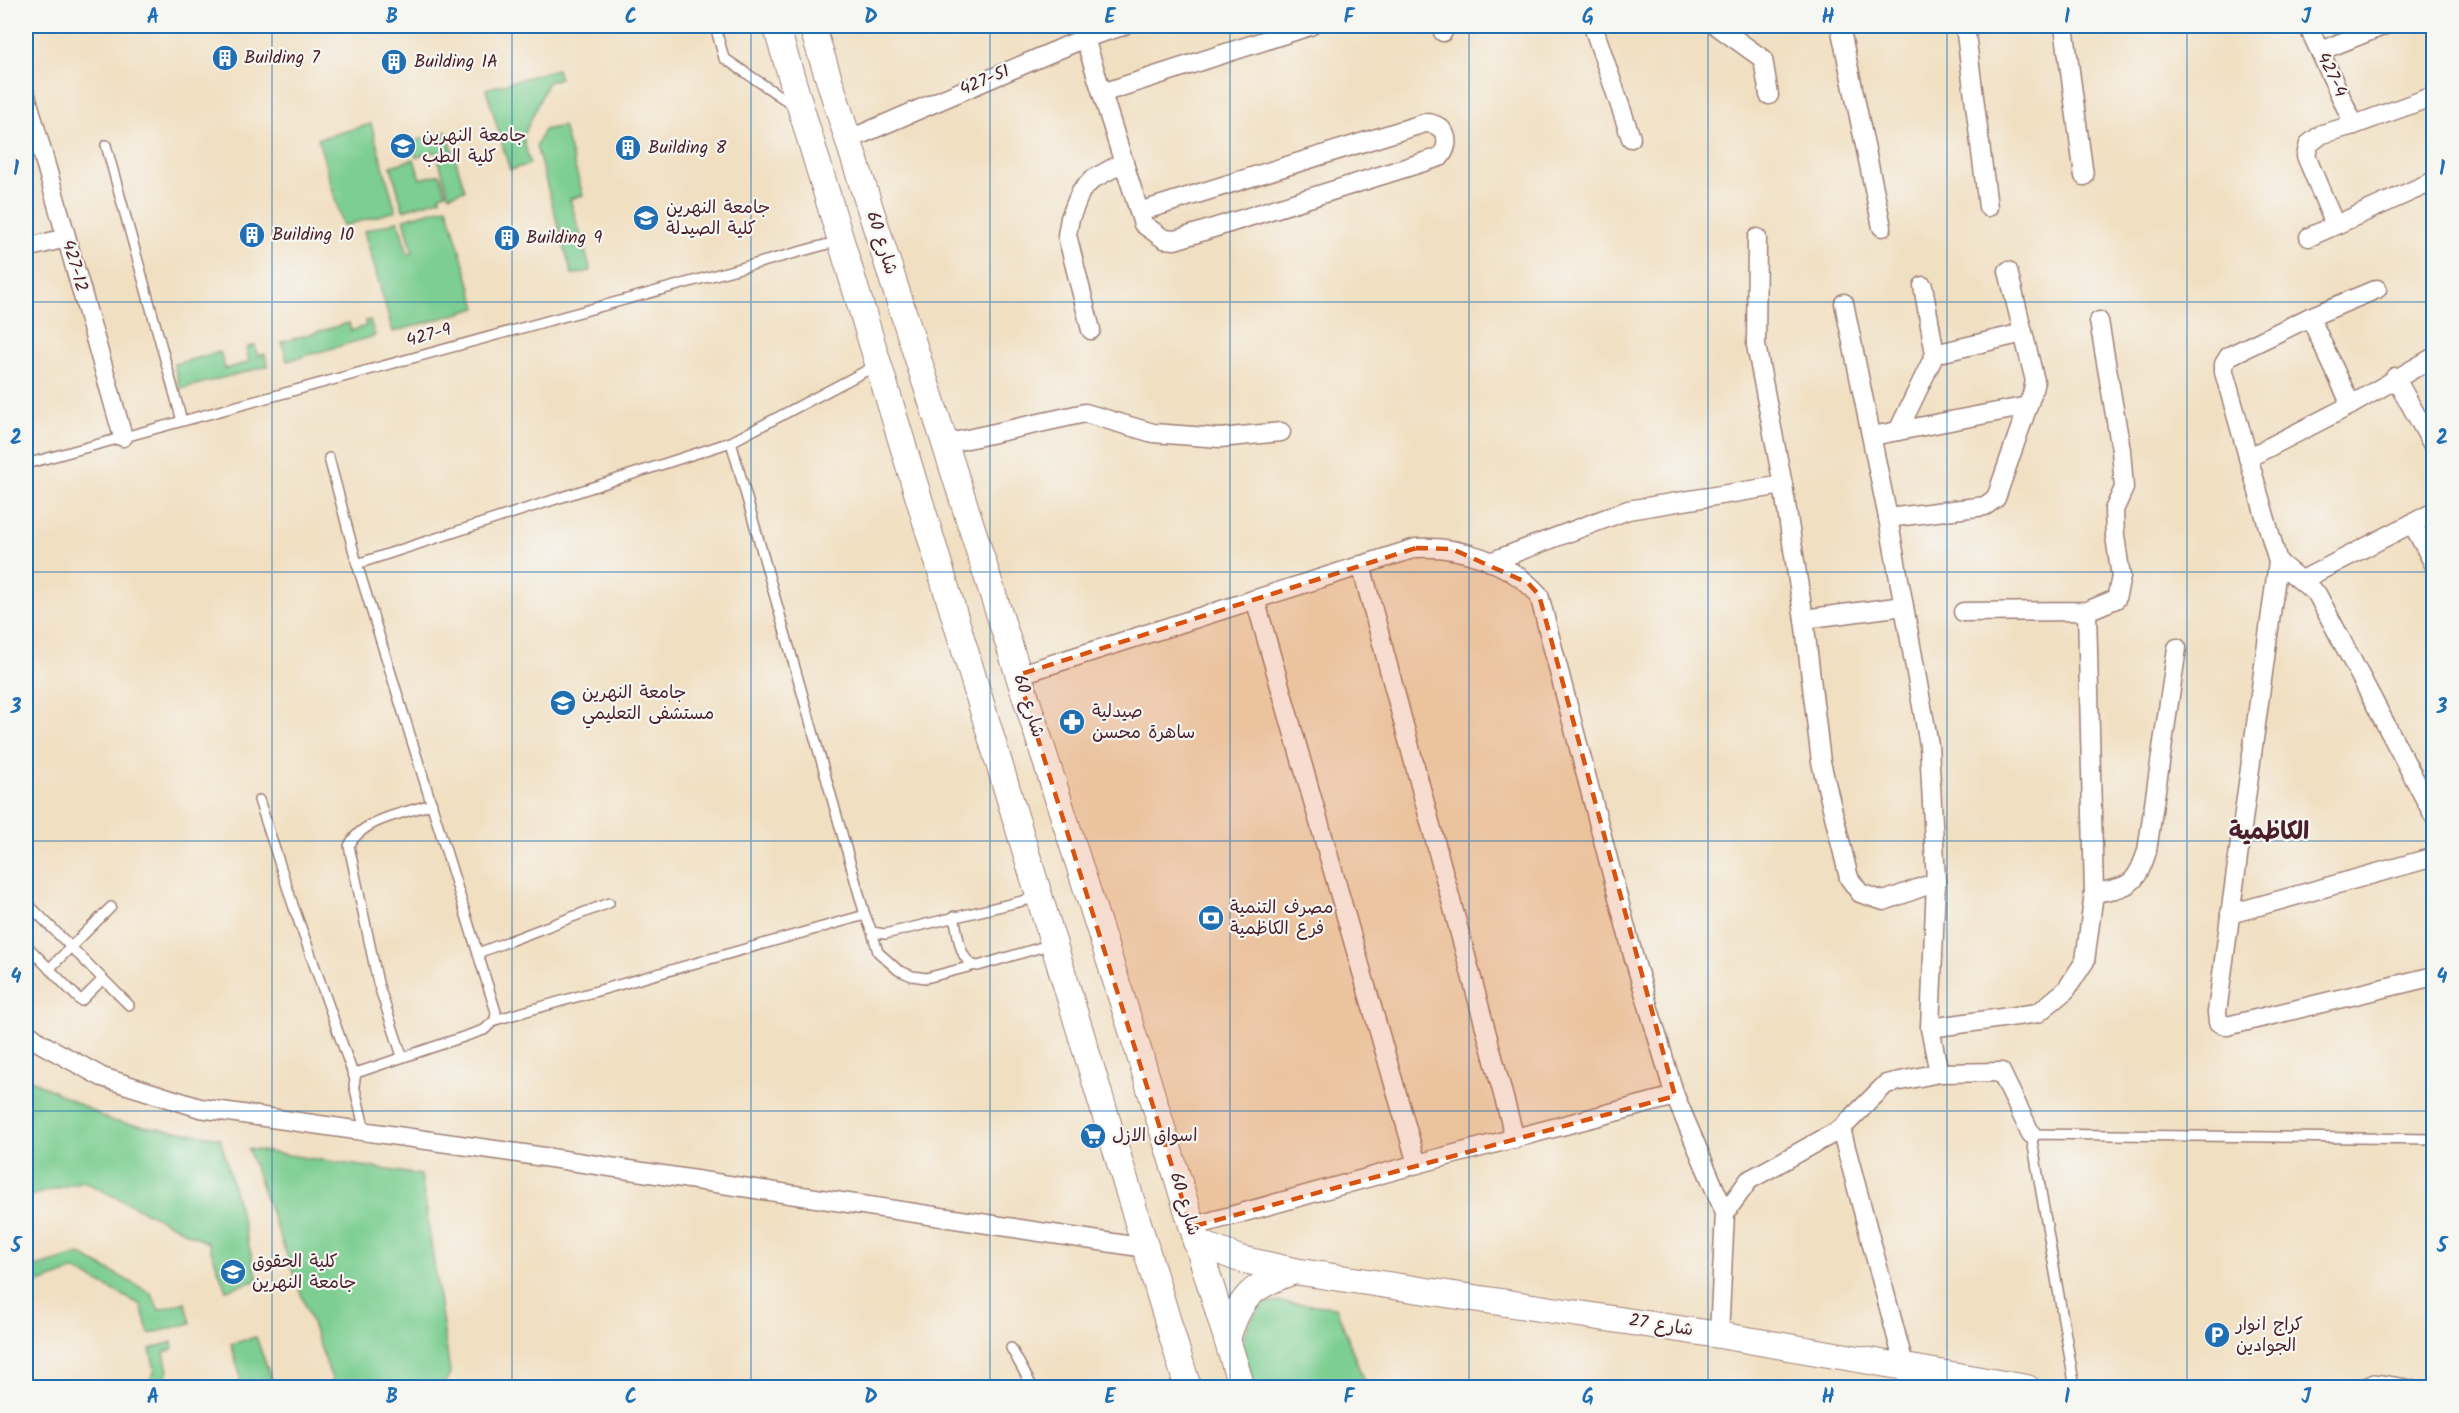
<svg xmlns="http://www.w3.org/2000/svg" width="2459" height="1413" viewBox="0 0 2459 1413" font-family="Kalam,'Playpen Sans Arabic',sans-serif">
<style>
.green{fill:#7bce91;stroke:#62765e;stroke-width:1.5}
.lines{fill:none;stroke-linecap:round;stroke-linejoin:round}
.lane-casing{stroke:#9e7f76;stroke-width:12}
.street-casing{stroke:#9e7f76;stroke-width:21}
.secondary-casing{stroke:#9e7f76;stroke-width:28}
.lane{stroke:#fff;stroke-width:9}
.street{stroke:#fff;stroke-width:18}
.secondary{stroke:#fff;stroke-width:26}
.marked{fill:#d8530f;fill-opacity:0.2;stroke:#d8530f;stroke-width:4.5;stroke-dasharray:12 8;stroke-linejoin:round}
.grid{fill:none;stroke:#1f6fb2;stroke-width:1.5;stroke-opacity:0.55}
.labels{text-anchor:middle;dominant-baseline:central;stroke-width:4.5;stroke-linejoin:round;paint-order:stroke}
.poi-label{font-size:18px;fill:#4a1f2b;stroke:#f6f6f2;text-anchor:start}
.street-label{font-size:18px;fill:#4a1f2b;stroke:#f6f6f2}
.district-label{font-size:24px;font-weight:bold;fill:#4a1f2b;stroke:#f6f6f2}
.neatline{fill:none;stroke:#1f6fb2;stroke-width:2}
.grid-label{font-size:20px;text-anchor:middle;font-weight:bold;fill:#1f6fb2}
</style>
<rect width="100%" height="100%" fill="#f6f6f2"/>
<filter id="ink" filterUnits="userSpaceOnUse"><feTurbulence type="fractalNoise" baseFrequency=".0167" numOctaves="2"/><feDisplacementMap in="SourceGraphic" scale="12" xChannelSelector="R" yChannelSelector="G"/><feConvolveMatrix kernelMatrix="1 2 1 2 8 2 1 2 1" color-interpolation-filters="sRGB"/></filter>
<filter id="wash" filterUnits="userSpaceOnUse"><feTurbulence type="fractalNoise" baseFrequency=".008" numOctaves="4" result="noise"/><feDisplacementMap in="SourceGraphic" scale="24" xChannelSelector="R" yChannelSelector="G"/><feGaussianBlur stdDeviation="1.35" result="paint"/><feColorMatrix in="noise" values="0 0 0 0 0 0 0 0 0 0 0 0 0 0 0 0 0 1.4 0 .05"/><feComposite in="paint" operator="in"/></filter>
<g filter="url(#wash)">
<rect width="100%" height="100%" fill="#f1dfc1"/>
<g class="green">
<polygon points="557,69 560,78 548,82 523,137 530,164 510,170 486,89"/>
<polygon points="371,124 396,211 343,226 318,139"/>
<polygon points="563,126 583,195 570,199 591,271 572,275 536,146 544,130"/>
<polygon points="447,132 465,190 449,195 436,151 416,157 411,142"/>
<polygon points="414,159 420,179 440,174 446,193 440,195 440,199 403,210 391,166"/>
<polygon points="447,207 477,308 393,332 364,231 398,221 408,254 413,253 404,219"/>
<polygon points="370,320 375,336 287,361 282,342 349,323 351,331 366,326 365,321"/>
<polygon points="255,345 258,356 265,354 268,366 180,389 174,364 220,352 225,369 249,362 246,348"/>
<polygon points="26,1077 112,1121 220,1138 258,1280 226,1290 208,1243 83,1181 26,1197"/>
<polygon points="248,1149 421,1175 450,1373 443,1387 335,1387"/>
<polygon points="79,1254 151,1293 159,1310 185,1302 191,1323 149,1334 141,1305 75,1270 26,1288 26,1270"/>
<path d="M1280,1302L1336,1307L1366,1387H1255C1241,1348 1234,1338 1263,1304Z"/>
<polygon points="256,1337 272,1381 269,1387 236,1387 241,1378 231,1344"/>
<polygon points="172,1342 173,1349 164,1352 168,1371 160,1387 146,1387 155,1370 150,1349"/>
</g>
</g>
<g filter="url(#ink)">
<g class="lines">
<g class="lane-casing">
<g id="lane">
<polyline points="715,26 724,58 793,105"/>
<polyline points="106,145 182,421"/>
<polyline points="731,442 865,915 872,932 885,934 1039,897"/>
<polyline points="329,458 357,564 496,1012 495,1020 484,1030 356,1073 354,1085 365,1131"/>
<polyline points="26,464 839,241"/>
<polyline points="357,564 731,442 877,365"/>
<polyline points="259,800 293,905 354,1077"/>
<polyline points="26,902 103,979 81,1001 26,945"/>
<path d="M954,916C958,931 959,965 978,966L1052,944"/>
<polyline points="872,932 878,952 898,970 912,976 926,978 972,966"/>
<polyline points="478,953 609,903"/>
<polyline points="49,969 111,907"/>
<polyline points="103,979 129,1005"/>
<polyline points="495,1020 865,915"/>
<path d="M402,1056L378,983L349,846C361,819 406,813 432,804"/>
<polyline points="1011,1348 1033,1388"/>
<polyline points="1169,1388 1184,1380"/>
<polyline points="2075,1388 2031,1134 2434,1139"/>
<polyline points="2353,1388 2374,1379 2433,1388"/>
</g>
</g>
<g class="street-casing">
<g id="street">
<path d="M1081,26L1143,224L1164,239L1175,240L1440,157C1453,142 1445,123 1425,123L1139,212"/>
<polyline points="1441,26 1443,32"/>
<polyline points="1593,26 1631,138"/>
<polyline points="1717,26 1763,59 1769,95"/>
<polyline points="1840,26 1882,227"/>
<polyline points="1965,26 1988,207"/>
<polyline points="2064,26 2084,176"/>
<polyline points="2308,26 2354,125"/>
<polyline points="2320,51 2383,26"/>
<polyline points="1102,93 1310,26"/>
<polyline points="26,95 123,437"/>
<polyline points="848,140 1085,38 1123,26"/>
<polyline points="2335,225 2306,156 2309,144 2322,134 2354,125 2434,96"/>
<polyline points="2309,237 2434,181"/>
<polyline points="1757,238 1756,345 1783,485 1804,619 1821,762 1849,878 1860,893 1884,901 1936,882"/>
<polyline points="26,248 66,238"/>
<polyline points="2377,289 2310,317 2229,356 2224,364 2224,372 2278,562 2217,1012 2218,1022 2227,1026 2434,976"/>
<polyline points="1844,303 1888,518 1929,745 1936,882 1930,1028 1939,1073"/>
<polyline points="2310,317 2351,405"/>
<polyline points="1091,330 1067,235 1070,218 1081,191 1093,179 1124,162"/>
<polyline points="1935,354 2023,333"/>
<polyline points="2395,377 2434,447"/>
<polyline points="1898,431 1935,354 1923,286"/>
<polyline points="1872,436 2028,406"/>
<polyline points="945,444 1085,413 1153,433 1220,438 1281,432"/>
<polyline points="2248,458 2351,405 2434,357"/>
<polyline points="1888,518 1985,506 1996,498 2032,394 2035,381 2008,271"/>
<polyline points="2412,523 2434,564"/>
<polyline points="1490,562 1628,510 1783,485"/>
<polyline points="2278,562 2317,594 2434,816"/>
<polyline points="1361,565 1515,1139"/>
<polyline points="2302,580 2434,512"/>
<polyline points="1255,599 1417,1164"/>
<polyline points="1963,612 2087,611 2116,599 2121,577 2115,536 2114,510 2124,488 2121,450 2099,321"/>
<polyline points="1804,619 1904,606"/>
<path d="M1018,675L1416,548C1458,545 1510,562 1539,595L1633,955L1675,1096L1725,1213"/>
<path d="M2094,893C2129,887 2136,886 2147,851L2177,648"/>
<polyline points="2230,914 2434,857"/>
<polyline points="1930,1028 2038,1013 2066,990 2085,961 2094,893 2087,611"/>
<polyline points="26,1032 40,1043 102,1077 200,1108 524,1154 1146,1248"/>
<polyline points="1841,1129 1905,1368"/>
<polyline points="1191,1227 1417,1164 1675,1096"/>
<polyline points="1719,1335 1725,1213 1749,1180 1841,1129 1886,1084 1939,1073 2001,1072 2031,1134"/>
</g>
</g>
<g class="secondary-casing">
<g id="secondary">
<polyline points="776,26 1188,1388"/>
<polyline points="812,26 1140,1056 1242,1388"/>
<polyline points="1196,1242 1240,1259 1294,1271 1719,1335 2027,1388"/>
<path d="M1227,1339C1240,1296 1252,1286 1294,1271"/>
</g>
</g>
<use href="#lane" class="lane"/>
<use href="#street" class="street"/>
<use href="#secondary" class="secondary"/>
</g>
</g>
<path class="marked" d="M1416,548L1452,549L1528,583L1539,595L1675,1096L1191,1227L1018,675Z"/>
<path class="grid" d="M272,26V1388M512,26V1388M751,26V1388M990,26V1388M1230,26V1388M1469,26V1388M1708,26V1388M1947,26V1388M2187,26V1388M26,302H2434M26,572H2434M26,841H2434M26,1111H2434"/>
<defs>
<g id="building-disc" transform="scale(1.35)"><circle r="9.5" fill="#1f6fb2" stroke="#f6f6f2"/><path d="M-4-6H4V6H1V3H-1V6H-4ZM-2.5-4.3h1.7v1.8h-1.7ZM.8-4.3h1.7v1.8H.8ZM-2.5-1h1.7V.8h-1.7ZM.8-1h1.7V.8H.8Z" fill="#fff"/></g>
<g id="university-disc" transform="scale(1.35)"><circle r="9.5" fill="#1f6fb2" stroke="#f6f6f2"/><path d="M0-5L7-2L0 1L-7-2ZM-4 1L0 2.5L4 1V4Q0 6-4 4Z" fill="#fff"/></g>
<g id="pharmacy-disc" transform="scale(1.35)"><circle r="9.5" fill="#1f6fb2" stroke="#f6f6f2"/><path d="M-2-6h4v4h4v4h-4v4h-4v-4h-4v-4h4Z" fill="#fff"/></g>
<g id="bank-disc" transform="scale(1.35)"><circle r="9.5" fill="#1f6fb2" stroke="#f6f6f2"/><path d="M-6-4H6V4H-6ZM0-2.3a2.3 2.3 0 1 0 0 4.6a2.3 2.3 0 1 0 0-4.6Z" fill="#fff"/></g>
<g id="supermarket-disc" transform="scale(1.35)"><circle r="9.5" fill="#1f6fb2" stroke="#f6f6f2"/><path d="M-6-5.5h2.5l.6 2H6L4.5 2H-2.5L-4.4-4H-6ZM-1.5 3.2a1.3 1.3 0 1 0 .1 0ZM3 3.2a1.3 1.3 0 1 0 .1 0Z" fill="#fff"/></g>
<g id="parking-disc" transform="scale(1.35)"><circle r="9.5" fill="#1f6fb2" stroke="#f6f6f2"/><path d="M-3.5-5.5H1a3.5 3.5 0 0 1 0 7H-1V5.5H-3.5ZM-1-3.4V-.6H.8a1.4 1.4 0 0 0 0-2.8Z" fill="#fff"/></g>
</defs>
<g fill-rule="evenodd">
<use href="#building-disc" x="225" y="58"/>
<use href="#building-disc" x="394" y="62"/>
<use href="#university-disc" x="403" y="146"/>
<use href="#building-disc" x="628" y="148"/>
<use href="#university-disc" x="646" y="218"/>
<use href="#building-disc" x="252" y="235"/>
<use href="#building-disc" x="507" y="238"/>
<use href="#university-disc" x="563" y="703"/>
<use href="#pharmacy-disc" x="1072" y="722"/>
<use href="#bank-disc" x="1211" y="918"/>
<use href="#supermarket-disc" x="1093" y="1136"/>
<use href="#university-disc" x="233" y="1272"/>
<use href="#parking-disc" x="2217" y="1335"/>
</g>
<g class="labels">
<g class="poi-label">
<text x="244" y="58">Building 7</text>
<text x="414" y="62">Building 1A</text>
<text x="422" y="136">جامعة النهرين<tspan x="422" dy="21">كلية الطب</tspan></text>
<text x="648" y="148">Building 8</text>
<text x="666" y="208">جامعة النهرين<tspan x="666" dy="21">كلية الصيدلة</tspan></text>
<text x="272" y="235">Building 10</text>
<text x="526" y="238">Building 9</text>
<text x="582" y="693">جامعة النهرين<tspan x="582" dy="21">مستشفى التعليمي</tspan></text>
<text x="1092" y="712">صيدلية<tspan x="1092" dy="21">ساهرة محسن</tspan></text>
<text x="1230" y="908">مصرف التنمية<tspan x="1230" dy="21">فرع الكاظمية</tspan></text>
<text x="1112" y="1136">اسواق الازل</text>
<text x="252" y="1262">كلية الحقوق<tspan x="252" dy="21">جامعة النهرين</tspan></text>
<text x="2236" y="1325">كراج انوار<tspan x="2236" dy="21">الجوادين</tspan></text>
</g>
<g class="street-label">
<text transform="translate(2331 75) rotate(65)">427-4</text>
<text transform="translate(985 81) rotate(-23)">427-51</text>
<text transform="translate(881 243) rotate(72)">شارع 60</text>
<text transform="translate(74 266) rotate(74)">427-12</text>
<text transform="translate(429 336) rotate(-15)">427-9</text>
<text transform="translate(1028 706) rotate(72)">شارع 60</text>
<text transform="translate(1184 1204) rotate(73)">شارع 60</text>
<text transform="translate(1661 1326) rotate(9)">شارع 27</text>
</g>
<g class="district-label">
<text x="2269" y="832">الكاظمية</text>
</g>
</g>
<rect width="2459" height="1413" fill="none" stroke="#f6f6f2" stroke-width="66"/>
<rect x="33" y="33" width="2393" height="1347" class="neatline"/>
<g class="grid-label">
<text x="153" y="23">A</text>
<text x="392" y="23">B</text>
<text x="631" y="23">C</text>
<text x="871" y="23">D</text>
<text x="1110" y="23">E</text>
<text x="1349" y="23">F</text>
<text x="1588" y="23">G</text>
<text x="1828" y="23">H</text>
<text x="2067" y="23">I</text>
<text x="2306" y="23">J</text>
<text x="16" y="175">1</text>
<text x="2442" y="175">1</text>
<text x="16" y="444">2</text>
<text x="2442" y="444">2</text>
<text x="16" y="713">3</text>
<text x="2442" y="713">3</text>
<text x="16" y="983">4</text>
<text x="2442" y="983">4</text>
<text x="16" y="1252">5</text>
<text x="2442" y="1252">5</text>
<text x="153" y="1403">A</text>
<text x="392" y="1403">B</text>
<text x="631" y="1403">C</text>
<text x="871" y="1403">D</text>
<text x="1110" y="1403">E</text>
<text x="1349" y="1403">F</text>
<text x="1588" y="1403">G</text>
<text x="1828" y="1403">H</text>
<text x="2067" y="1403">I</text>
<text x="2306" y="1403">J</text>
</g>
</svg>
